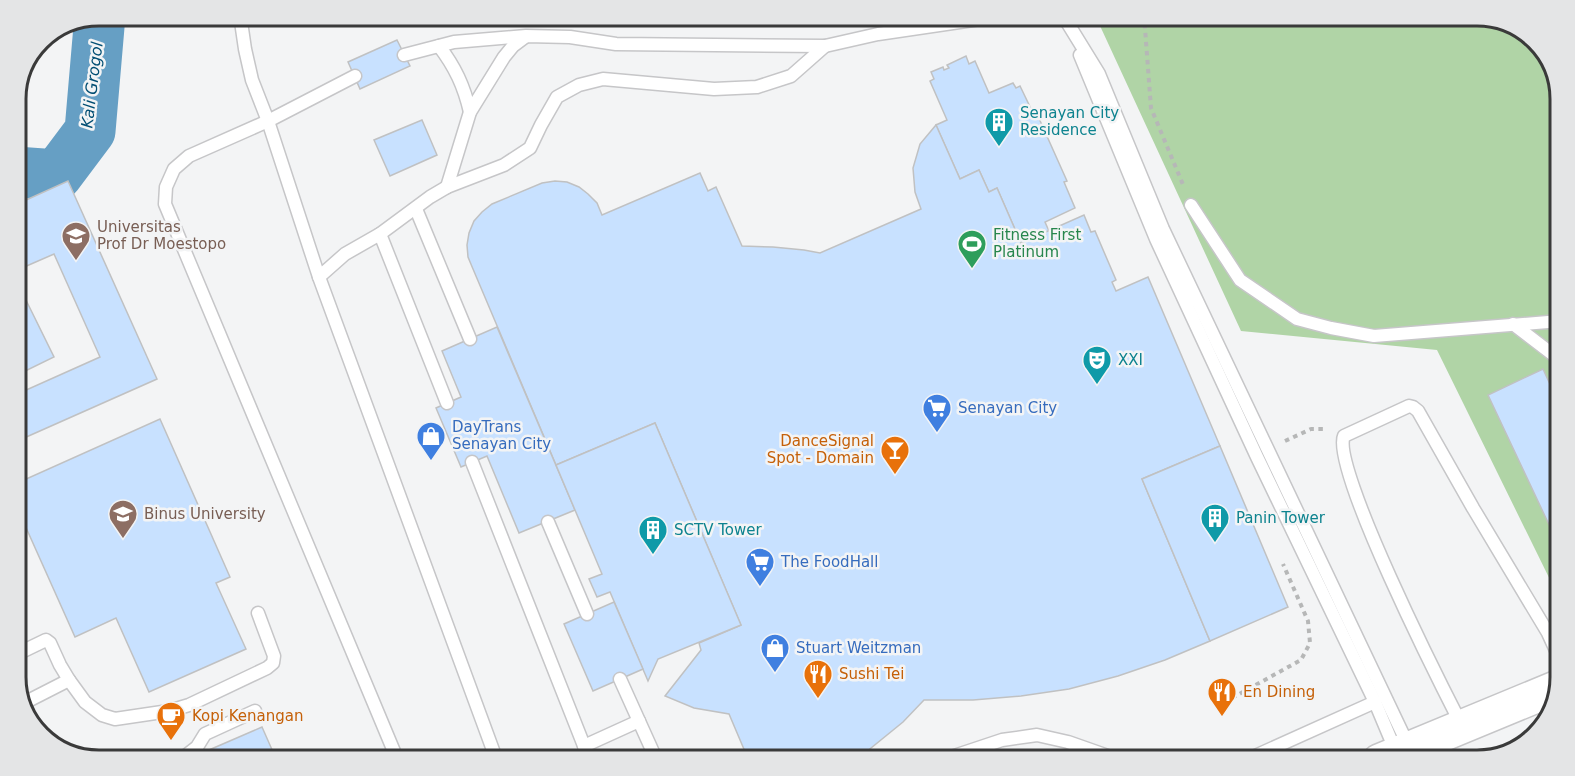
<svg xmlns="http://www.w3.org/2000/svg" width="1575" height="776" viewBox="0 0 1575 776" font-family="'DejaVu Sans',sans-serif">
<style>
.green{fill:#b0d4a6}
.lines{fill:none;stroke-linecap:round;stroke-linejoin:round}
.river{stroke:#669fc4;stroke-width:51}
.building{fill:#c8e1ff;stroke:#c0c1c2;stroke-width:1.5}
.service-casing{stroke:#c6c6c8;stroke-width:15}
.primary-casing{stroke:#c6c6c8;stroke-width:36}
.path{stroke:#b6b7b7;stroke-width:4;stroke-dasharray:4.5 4.5;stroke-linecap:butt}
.service{stroke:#fff;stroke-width:12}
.primary{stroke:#fff;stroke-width:33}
.labels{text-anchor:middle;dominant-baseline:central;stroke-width:5;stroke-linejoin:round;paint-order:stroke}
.culture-label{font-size:15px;fill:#0d838f;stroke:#f3f4f5;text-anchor:start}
.education-label{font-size:15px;fill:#785e54;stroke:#f3f4f5;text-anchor:start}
.leisure-label{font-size:15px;fill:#27864d;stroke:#f3f4f5;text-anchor:start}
.shop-label{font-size:15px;fill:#366cbe;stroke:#f3f4f5;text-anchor:start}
.food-label{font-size:15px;fill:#c56008;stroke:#f3f4f5;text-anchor:start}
.water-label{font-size:16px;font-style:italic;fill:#024e73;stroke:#f3f4f5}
.rim{fill:none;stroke:#3a3a3a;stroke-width:3}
</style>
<rect width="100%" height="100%" fill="#f3f4f5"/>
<polygon class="green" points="1095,15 1477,15 1513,23 1546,52 1560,93 1560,600 1437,350 1241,331"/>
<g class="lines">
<polyline class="river" points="15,172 57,175 90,131 100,15"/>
</g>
<g class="building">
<polygon points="397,40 410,66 360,89 348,62"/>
<polygon points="966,56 969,64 975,61 989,93 1013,83 1016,88 1020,86 1034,115 1037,114 1067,181 1064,182 1075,208 1045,222 1049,231 1021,243 997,188 989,192 979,170 960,179 936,125 947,120 930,81 934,79 931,72 943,67 944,70 949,68 947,65"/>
<polygon points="422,120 437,155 390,176 374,140"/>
<polygon points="936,125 960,179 979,170 989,192 997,188 1021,243 1084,215 1091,232 1095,231 1116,280 1112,282 1116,291 1148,277 1220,446 1142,479 1210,641 1165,660 1118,676 1069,689 1021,696 973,700 924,700 903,722 855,761 761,761 759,757 749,761 729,714 694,708 665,696 701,650 699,643 741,625 655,423 556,465 473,269 468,257 467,245 469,233 474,221 482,212 492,204 542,183 555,181 567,182 579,187 588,194 597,203 602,215 700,173 708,191 716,187 742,246 773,247 804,250 820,253 921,209 915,192 913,168 920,144"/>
<polygon points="68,181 157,379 15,442 15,395 100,357 54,254 15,271 15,205"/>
<polygon points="22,292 54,357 15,376 15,295"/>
<polygon points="497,327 575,510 519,533 487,456 461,467 436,408 461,397 442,351"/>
<polygon points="1543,369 1560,406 1560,548 1488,395"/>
<polygon points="160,419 230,577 216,583 246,649 149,692 116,618 75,637 15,503 15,484"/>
<polygon points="655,423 741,625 658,659 648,681 610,592 597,597 589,579 602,574 556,465"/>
<polygon points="1220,446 1288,607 1210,641 1142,479"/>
<polygon points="614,602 643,669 593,691 564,624"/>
<polygon points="262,727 277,761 214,761 209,750"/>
</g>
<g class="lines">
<g class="service-casing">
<g id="service">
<polyline points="240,15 245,49 252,80 268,121 319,277 497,761"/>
<polyline points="1057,15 1067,22 1099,74 1163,229 1409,747"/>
<path d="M439,46C455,67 464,86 470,112"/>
<polyline points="404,55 454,42 526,36 570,37 616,44 825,46 878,34 1007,15"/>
<polyline points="1080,55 1156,239 1257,457 1375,702 1396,752"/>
<polyline points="355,76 268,121 189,156 174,169 166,187 165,204 398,761"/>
<polyline points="447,187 470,112 504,57 513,46 525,37"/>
<polyline points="1191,205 1240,280 1297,319 1331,328 1374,336 1560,321"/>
<polyline points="416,209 470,339"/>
<polyline points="380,234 447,403"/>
<polyline points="319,277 345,254 380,234 430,197 447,187 504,165 530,148 541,125 557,97 579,85 603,79 714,89 757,87 791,76 825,46"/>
<polyline points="1513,324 1560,360"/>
<polyline points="472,462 590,761"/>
<polyline points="548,522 587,614"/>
<polyline points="15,655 46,640 50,643 60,665 69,680 85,702 102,715 115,719 169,711 189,705 267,668 273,663 274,656 258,613"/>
<polyline points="620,679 657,761"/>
<polyline points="22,704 69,680"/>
<path d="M1462,726C1442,687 1330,466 1344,436L1409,406L1413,407L1418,411L1473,508L1548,633L1560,659"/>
<polyline points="584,746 639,721"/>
<polyline points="179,761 197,747 205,734 255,711"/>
<polyline points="939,761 1002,740 1037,735 1068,742 1122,761"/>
<polyline points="1244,761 1375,702"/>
</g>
</g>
<g class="primary-casing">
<polyline id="primary" points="1379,761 1558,687"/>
</g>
<g class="path">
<polyline points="1144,15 1151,108 1184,187"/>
<polyline points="1285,441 1311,429 1326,429"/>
<polyline points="1232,698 1301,660 1310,643 1308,621 1283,564"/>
</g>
<use href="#service" class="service"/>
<use href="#primary" class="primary"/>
</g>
<defs>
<g id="building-pin" transform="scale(1.5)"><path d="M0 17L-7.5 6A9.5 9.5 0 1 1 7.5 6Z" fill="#0f9aa8" stroke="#f3f4f5"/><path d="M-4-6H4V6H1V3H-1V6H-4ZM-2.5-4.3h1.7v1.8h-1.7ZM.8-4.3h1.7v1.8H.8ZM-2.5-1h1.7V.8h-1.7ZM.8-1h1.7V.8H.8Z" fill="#fff"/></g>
<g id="university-pin" transform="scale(1.5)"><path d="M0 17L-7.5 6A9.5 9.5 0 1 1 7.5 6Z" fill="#8d6e63" stroke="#f3f4f5"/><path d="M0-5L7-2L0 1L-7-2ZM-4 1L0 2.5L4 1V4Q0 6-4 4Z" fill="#fff"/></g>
<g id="stadium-pin" transform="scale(1.5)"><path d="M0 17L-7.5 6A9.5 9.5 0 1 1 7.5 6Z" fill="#2e9e5b" stroke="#f3f4f5"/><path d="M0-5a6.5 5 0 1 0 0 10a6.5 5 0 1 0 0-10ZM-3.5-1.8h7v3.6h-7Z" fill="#fff"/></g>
<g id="theatre-pin" transform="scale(1.5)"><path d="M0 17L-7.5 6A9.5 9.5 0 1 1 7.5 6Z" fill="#0f9aa8" stroke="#f3f4f5"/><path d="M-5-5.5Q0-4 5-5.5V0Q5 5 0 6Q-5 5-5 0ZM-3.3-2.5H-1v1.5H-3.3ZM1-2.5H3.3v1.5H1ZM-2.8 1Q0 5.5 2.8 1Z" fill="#fff"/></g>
<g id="supermarket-pin" transform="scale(1.5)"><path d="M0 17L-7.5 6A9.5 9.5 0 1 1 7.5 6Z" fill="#3f7fe0" stroke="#f3f4f5"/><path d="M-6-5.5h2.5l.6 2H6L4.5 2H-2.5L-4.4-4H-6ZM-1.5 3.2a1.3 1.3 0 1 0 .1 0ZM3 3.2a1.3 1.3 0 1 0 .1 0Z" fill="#fff"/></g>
<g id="shop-pin" transform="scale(1.5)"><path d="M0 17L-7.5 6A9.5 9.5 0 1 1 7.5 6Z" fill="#3f7fe0" stroke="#f3f4f5"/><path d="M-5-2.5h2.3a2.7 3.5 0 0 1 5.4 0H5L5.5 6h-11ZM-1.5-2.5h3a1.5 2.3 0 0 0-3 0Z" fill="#fff"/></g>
<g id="bar-pin" transform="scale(1.5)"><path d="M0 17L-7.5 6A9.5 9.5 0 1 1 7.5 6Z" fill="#e8710a" stroke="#f3f4f5"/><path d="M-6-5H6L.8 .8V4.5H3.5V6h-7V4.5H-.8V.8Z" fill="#fff"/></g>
<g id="restaurant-pin" transform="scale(1.5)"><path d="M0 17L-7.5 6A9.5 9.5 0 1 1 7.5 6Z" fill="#e8710a" stroke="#f3f4f5"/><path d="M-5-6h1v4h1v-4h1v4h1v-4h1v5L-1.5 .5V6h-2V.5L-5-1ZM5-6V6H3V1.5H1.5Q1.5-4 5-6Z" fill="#fff"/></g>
<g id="cafe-pin" transform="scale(1.5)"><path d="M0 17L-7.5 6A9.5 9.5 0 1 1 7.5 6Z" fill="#e8710a" stroke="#f3f4f5"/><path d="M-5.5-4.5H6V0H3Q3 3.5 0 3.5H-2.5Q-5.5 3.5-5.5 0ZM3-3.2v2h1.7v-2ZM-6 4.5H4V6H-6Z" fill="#fff"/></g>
</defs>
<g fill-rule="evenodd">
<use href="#building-pin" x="999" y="122"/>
<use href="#university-pin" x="76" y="236"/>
<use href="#stadium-pin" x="972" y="244"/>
<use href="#theatre-pin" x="1097" y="360"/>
<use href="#supermarket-pin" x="937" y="408"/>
<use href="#shop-pin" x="431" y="436"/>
<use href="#bar-pin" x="895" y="450"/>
<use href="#university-pin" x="123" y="514"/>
<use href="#building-pin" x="1215" y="518"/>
<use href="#building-pin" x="653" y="530"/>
<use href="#supermarket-pin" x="760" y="562"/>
<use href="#shop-pin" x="775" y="648"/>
<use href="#restaurant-pin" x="818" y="674"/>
<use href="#restaurant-pin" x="1222" y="692"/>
<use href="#cafe-pin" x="171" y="716"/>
</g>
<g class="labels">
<g class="culture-label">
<text x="1020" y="113">Senayan City<tspan x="1020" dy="17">Residence</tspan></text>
<text x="1118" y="360">XXI</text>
<text x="1236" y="518">Panin Tower</text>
<text x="674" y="530">SCTV Tower</text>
</g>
<g class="education-label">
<text x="97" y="227">Universitas<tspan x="97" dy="17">Prof Dr Moestopo</tspan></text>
<text x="144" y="514">Binus University</text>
</g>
<g class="leisure-label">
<text x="993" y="235">Fitness First<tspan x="993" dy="17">Platinum</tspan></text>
</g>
<g class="shop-label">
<text x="958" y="408">Senayan City</text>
<text x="452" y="427">DayTrans<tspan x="452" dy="17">Senayan City</tspan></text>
<text x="781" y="562">The FoodHall</text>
<text x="796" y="648">Stuart Weitzman</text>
</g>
<g class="food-label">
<text x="874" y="441" text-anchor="end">DanceSignal<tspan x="874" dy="17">Spot - Domain</tspan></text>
<text x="839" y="674">Sushi Tei</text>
<text x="1243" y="692">En Dining</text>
<text x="192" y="716">Kopi Kenangan</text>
</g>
<g class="water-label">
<text transform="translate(92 85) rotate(-83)">Kali Grogol</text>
</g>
</g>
<path d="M0 0H1575V776H0ZM99 26H1477A73 73 0 0 1 1550 99V677A73 73 0 0 1 1477 750H99A73 73 0 0 1 26 677V99A73 73 0 0 1 99 26Z" fill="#e4e5e6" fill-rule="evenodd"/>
<path class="rim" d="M99 26H1477A73 73 0 0 1 1550 99V677A73 73 0 0 1 1477 750H99A73 73 0 0 1 26 677V99A73 73 0 0 1 99 26Z"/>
</svg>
